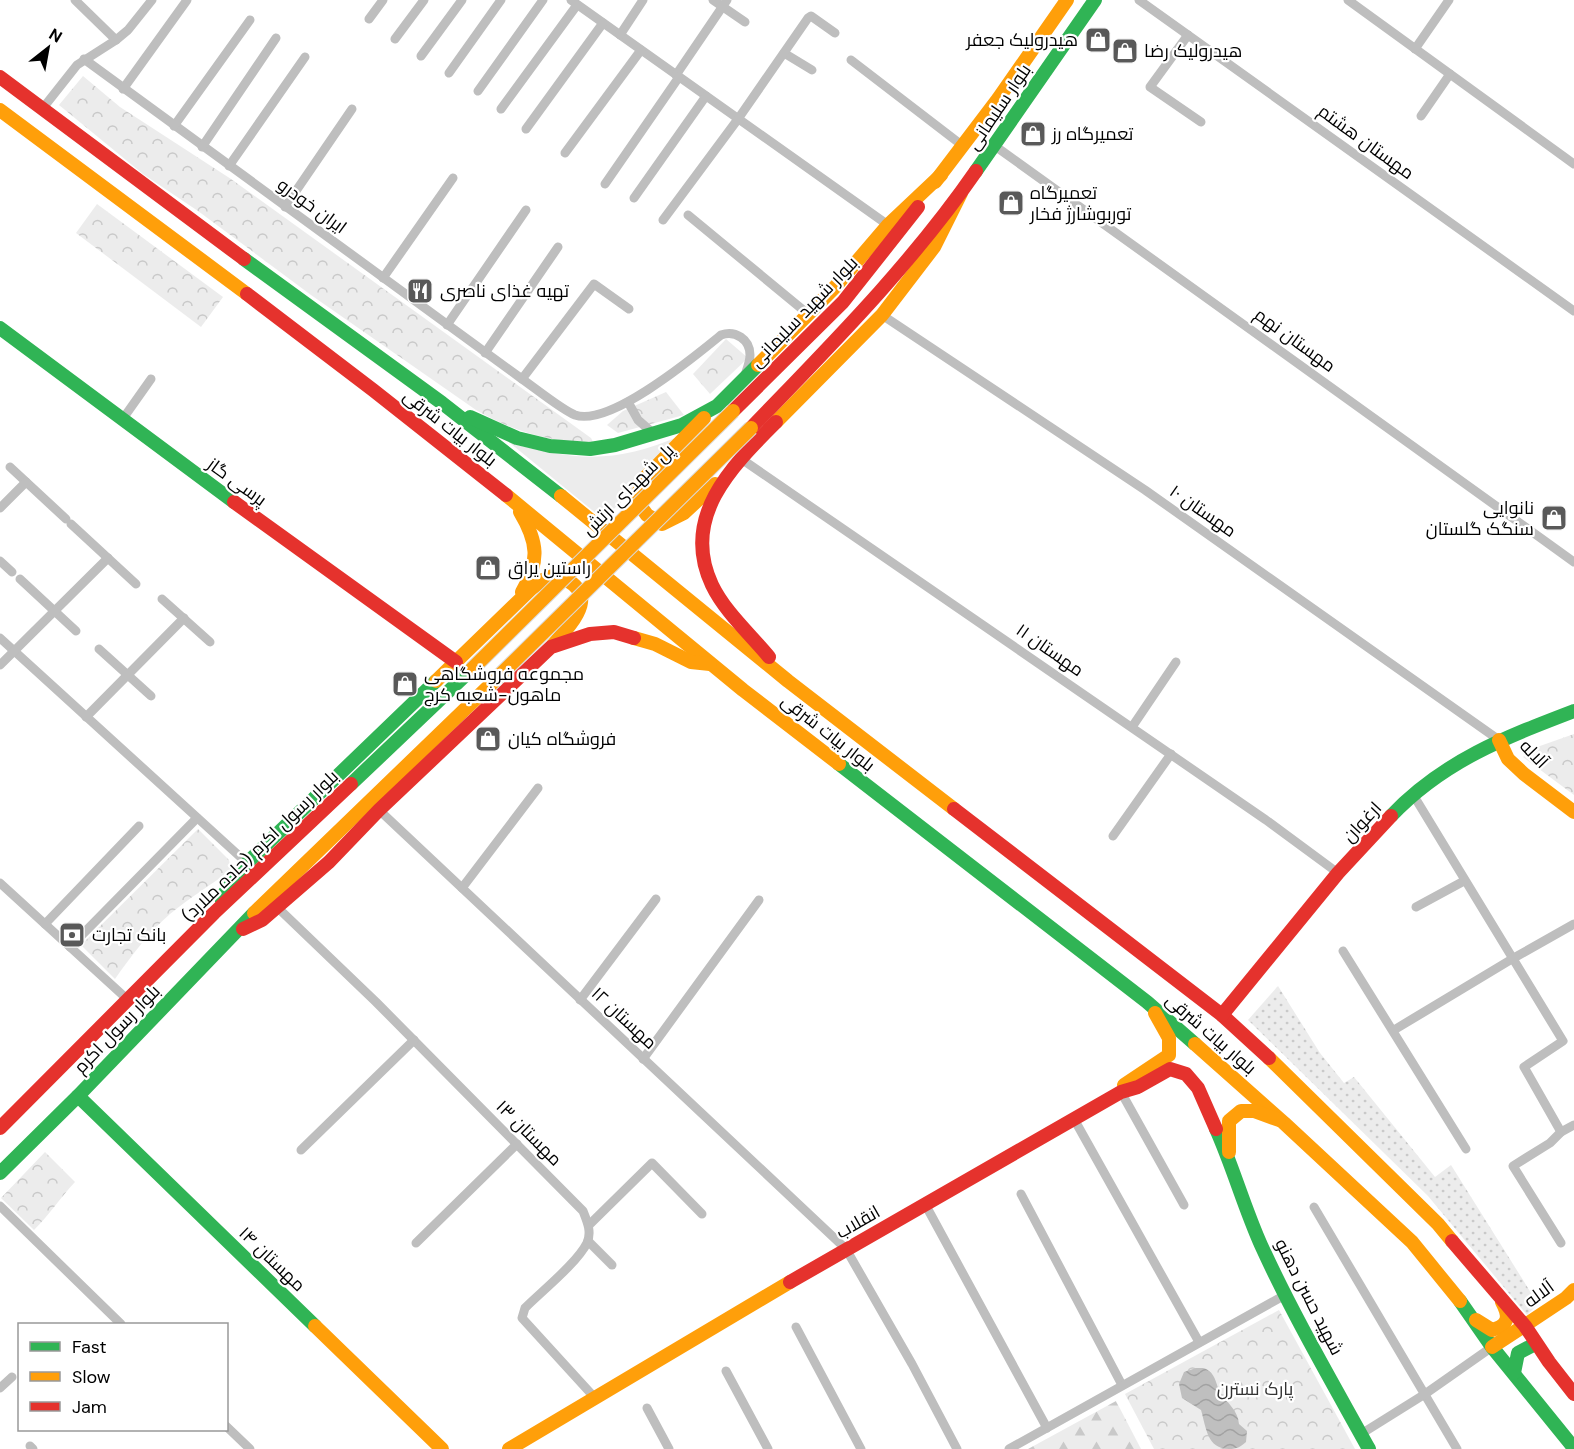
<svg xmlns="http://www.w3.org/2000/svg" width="1574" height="1449" viewBox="0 0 1574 1449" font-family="'DM Sans',Cairo,sans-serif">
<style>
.grass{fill:url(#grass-dots)}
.forest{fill:url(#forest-firs)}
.park{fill:url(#park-crowns)}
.garden{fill:#ececec}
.water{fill:url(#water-waves)}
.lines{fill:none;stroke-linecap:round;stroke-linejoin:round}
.street{stroke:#bebebe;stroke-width:9}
.fast{stroke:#30b455;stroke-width:14}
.slow{stroke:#ff9f0a;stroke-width:14}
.jam{stroke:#e5322d;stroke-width:14}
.slow-bridge-casing{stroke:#dbdbdb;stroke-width:16;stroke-linecap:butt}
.slow-bridge{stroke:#ff9f0a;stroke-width:14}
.labels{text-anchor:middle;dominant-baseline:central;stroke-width:4.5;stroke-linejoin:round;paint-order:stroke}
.poi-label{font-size:18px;fill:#000;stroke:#fff;text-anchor:start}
.street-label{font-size:18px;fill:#000;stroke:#fff}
.park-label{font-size:18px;fill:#333;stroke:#fff}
</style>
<defs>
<pattern id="grass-dots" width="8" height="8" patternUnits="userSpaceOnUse" patternTransform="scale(1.5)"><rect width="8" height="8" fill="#ececec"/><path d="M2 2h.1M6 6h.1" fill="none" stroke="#c9c9c9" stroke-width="1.8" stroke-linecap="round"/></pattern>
<pattern id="forest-firs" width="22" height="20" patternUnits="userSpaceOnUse" patternTransform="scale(1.5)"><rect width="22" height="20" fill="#ececec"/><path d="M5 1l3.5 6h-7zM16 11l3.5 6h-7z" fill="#c9c9c9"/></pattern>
<pattern id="park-crowns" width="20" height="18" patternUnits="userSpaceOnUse" patternTransform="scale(1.5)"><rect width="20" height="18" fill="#ececec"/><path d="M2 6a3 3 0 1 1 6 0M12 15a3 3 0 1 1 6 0" fill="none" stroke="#c9c9c9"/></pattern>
<pattern id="water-waves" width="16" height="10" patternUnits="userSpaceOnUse" patternTransform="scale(1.5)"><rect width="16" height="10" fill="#bfbfbf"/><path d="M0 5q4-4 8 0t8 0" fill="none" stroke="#a2a2a2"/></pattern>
</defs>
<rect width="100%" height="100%" fill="#fff"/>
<polygon class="grass" points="1278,986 1320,1053 1344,1083 1354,1077 1435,1177 1451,1165 1538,1304 1527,1315 1428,1196 1248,1020"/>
<polygon class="forest" points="1116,1401 1141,1449 1028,1449"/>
<g class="park">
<path d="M83,76L120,107L231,179L591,438L593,442C550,443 513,431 476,410L311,295L198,211L143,174L59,105Z"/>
<polygon points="97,204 223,297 201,327 76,233"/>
<polygon points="726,339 748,358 710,394 693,374"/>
<polygon points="666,392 684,415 618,433 607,425 623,411"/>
<polygon points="1574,734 1574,795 1523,757 1537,747"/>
<path d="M198,829L229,860L231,870C211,885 189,898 170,914C148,933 132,955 115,979L81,945Z"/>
<path d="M45,1152L75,1182C60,1198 49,1215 34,1230L1,1198Z"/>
<polygon points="1279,1310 1355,1449 1154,1449 1125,1394"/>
</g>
<path class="garden" d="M682,435L633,491L603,519L510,443C576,461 617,464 682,435Z"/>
<path class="water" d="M1196,1368C1201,1368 1205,1367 1209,1371C1216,1376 1216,1385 1220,1392C1227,1403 1238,1410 1239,1424L1247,1431L1246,1442C1240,1447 1237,1449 1229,1449C1207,1449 1206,1427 1201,1410L1182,1398L1179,1384L1184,1372Z"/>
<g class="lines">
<g class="street">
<polyline points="75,0 116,40"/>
<polyline points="571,0 888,225"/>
<polyline points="713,0 745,22"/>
<polyline points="1139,0 1574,311"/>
<polyline points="1348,0 1574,164"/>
<polyline points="369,19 383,0"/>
<polyline points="620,35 643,0"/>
<polyline points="1188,35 1150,87 1201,122"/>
<polyline points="395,39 424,0"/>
<polyline points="1415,49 1449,0"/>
<polyline points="784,53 812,70"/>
<polyline points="421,56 462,0"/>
<path d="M84,59L522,379C535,388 562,410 575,415C610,427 694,357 721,335C735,330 750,339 750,355C750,362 747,369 745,375"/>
<polyline points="851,60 963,146"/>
<polyline points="449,73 501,0"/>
<polyline points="676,75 727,0"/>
<polyline points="123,89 187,0"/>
<polyline points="478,91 543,0"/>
<polyline points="43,108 77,65 116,40 128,30 152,0"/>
<polyline points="501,109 577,5"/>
<polyline points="1421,116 1450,74"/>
<polyline points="174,126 250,20"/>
<polyline points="526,129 603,23"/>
<polyline points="995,146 1574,562"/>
<polyline points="202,147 276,38"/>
<polyline points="565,153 641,50"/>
<polyline points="229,166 305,57"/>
<polyline points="605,184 679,77"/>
<polyline points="634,198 706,96"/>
<polyline points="285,207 352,109"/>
<polyline points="688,215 808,314"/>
<polyline points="663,220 738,119 808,18 811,16 835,33"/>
<polyline points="383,278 453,178"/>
<polyline points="882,315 1145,490 1499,740"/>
<polyline points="447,325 526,210"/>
<polyline points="485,353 558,247"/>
<polyline points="522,379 594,284 629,309"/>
<polyline points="628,402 638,420 654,434"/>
<polyline points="122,420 151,379"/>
<polyline points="740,458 1266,820 1338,873"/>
<polyline points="10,467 66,519"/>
<polyline points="0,508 26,482"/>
<polyline points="71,524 136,584"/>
<polyline points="0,561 12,572"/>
<polyline points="20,579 76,631"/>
<polyline points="162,599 210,642"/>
<polyline points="0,638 247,863"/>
<polyline points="99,649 151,696"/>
<polyline points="0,665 108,558"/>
<polyline points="86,717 184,618"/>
<polyline points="1132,727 1176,662"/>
<polyline points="1417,801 1563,1041 1524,1067 1561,1132"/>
<polyline points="379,810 846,1249 912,1364 957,1449"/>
<polyline points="1113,836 1171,754"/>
<polyline points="0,883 127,999"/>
<polyline points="462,888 538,788"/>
<polyline points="1416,907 1464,881"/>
<path d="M278,908L376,1002L583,1211C587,1221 592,1232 587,1243C577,1263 542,1291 525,1308L522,1318L595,1398"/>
<polyline points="45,924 139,826"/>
<polyline points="70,947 197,818"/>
<polyline points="1343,951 1466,1149"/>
<polyline points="580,1000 656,899"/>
<polyline points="1394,1030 1512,959 1574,924"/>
<polyline points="643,1059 759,900"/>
<polyline points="1121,1092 1184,1205"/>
<polyline points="1074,1119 1199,1342"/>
<polyline points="301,1150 414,1040"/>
<polyline points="1021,1194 1122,1385"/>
<polyline points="925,1204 1047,1428"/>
<polyline points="0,1206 121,1324"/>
<polyline points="1314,1207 1457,1449"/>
<polyline points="589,1225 652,1163 702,1214"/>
<polyline points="588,1241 612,1265"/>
<polyline points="416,1243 517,1144"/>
<polyline points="1561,1243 1513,1166 1550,1143 1561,1132 1574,1125"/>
<polyline points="796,1327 861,1449"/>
<polyline points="726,1371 768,1449"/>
<polyline points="0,1388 12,1377"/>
<polyline points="647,1408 669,1449"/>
<polyline points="226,1426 250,1449"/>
<polyline points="1361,1434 1425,1394 1492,1347"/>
<polyline points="30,1446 33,1449"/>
<polyline points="1009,1449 1285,1295"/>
</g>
<g class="fast">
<polyline points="976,171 1095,0"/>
<polyline points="244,259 442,403 561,496"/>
<polyline points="0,328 234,502"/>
<polyline points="470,417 517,438 550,446 590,449 615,445 682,425 717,406 758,365"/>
<polyline points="839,764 1147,1002 1195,1044"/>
<polyline points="351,784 472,669"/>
<path d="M1391,816C1443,761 1506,737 1574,711"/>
<polyline points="221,898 247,863 436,681"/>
<polyline points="78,1096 315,1326"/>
<path d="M1216,1129C1233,1167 1244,1207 1261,1245C1293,1315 1332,1382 1369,1449"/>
<polyline points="0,1173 78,1096 254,913"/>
<polyline points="1460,1301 1492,1347 1574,1448"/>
<polyline points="1514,1373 1518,1353 1535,1344"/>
</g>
<g class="slow">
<polyline points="0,110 247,294"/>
<polyline points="935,182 998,99 1067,0"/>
<polyline points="758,365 835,287 888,225 941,175"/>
<polyline points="704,418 643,480 636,500 647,515 662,524 684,513 715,484"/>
<polyline points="776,422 882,315 934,247 961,193"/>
<polyline points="506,495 743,690 839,764"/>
<polyline points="561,496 788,681 954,809"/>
<path d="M520,512C538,542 540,561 522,592"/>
<polyline points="634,638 655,644 691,662 710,664"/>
<path d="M436,681L531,589L543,580L555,575C602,591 576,619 553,645"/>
<polyline points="1499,740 1508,759 1524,774 1574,812"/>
<polyline points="254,913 490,685"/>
<polyline points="1195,1044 1284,1123 1412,1242 1460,1301"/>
<polyline points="1269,1058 1438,1224 1452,1241"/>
<polyline points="1124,1085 1169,1055 1169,1038 1155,1013"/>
<polyline points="1229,1152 1229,1121 1241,1111 1254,1111 1279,1120"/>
<path d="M1476,1320L1492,1330C1509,1325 1510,1317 1502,1302"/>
<polyline points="315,1326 442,1449"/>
<polyline points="1492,1347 1566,1298 1574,1290"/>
<polyline points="509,1449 790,1282"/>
</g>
<g class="jam">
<polyline points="0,77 244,259"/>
<polyline points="247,294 373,390 506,495"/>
<polyline points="733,411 843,302 918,207"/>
<path d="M751,428C830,346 911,265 976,171"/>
<polyline points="234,502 456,662"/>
<path d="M769,657C750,634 725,612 712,585C680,517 732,466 776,422"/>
<polyline points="954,809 1222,1015 1269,1058"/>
<polyline points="243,929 262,920 329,862 379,810 551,647 590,634 614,632 634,638"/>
<polyline points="1222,1015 1338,873 1391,816"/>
<polyline points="0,1128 214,913 351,784"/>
<polyline points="1452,1241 1525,1326 1549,1362 1574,1394"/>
<polyline points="790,1282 1121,1092 1138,1087 1170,1069 1186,1074 1198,1088 1216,1129"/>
</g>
<g class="slow-bridge-casing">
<g id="slow-bridge">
<polyline points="472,669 733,411"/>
<polyline points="490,685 751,428"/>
</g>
</g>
<use href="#slow-bridge" class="slow-bridge"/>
</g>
<defs>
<g id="shop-square" transform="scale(1.35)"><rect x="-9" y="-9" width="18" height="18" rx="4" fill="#595959" stroke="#fff"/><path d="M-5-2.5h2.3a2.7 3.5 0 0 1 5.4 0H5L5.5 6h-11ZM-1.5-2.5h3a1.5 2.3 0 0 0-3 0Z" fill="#fff"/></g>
<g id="restaurant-square" transform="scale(1.35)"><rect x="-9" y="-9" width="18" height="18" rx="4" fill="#595959" stroke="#fff"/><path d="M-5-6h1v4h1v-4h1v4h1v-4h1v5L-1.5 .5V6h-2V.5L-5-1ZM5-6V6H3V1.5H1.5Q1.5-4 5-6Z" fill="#fff"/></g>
<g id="bank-square" transform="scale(1.35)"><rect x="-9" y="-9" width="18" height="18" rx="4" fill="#595959" stroke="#fff"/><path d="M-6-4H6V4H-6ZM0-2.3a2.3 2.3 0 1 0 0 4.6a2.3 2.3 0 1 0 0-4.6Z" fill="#fff"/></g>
</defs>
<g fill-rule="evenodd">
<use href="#shop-square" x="1098" y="40"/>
<use href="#shop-square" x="1125" y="51"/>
<use href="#shop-square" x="1033" y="134"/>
<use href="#shop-square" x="1011" y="203"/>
<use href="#restaurant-square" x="420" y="291"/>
<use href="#shop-square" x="1554" y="518"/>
<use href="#shop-square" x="488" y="568"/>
<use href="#shop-square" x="405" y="684"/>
<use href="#shop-square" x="488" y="739"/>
<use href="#bank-square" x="72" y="935"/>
</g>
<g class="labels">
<g class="poi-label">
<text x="1078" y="40" text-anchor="end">هیدرولیک جعفر</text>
<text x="1144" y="51">هیدرولیک رضا</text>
<text x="1052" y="134">تعمیرگاه رز</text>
<text x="1030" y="193">تعمیرگاه<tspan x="1030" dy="21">توربوشارژ فخار</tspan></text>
<text x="440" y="291">تهیه غذای ناصری</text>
<text x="1534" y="508" text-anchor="end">نانوایی<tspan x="1534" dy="21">سنگک گلستان</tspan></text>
<text x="508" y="568">راستین یراق</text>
<text x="424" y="674">مجموعه فروشگاهی<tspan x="424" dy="21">ماهون-شعبه کرج</tspan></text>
<text x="508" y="739">فروشگاه کیان</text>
<text x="92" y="935">بانک تجارت</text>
</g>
<g class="street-label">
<text transform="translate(999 107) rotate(-56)">بلوار سلیمانی</text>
<text transform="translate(1366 142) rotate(36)">مهستان هشتم</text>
<text transform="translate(312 206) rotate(36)">ایران خودرو</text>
<text transform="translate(804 312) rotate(-46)">بلوار شهید سلیمانی</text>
<text transform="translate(1295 340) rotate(36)">مهستان نهم</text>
<text transform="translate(450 428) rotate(38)">بلوار بیات شرقی</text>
<text transform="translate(237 482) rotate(36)">پرسی گاز</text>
<text transform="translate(628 490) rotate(-45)">پل شهدای ارتش</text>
<text transform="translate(1203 511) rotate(35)">مهستان ۱۰</text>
<text transform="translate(1050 650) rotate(35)">مهستان ۱۱</text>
<text transform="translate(828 733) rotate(38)">بلوار بیات شرقی</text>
<text transform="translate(1534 754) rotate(46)">آلاله</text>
<text transform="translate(1362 822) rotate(-47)">ارغوان</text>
<text transform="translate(260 846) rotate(-44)">بلوار رسول اکرم (جاده ملارد)</text>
<text transform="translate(624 1018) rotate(43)">مهستان ۱۲</text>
<text transform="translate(117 1029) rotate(-46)">بلوار رسول اکرم</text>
<text transform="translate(1211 1034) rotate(41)">بلوار بیات شرقی</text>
<text transform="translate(529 1133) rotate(45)">مهستان ۱۳</text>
<text transform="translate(858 1222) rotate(-30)">انقلاب</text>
<text transform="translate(272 1259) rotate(44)">مهستان ۱۴</text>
<text transform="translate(1539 1294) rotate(-36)">آلاله</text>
<text transform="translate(1309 1297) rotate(63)">شهید حسن دهنو</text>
</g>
<g class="park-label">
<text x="1255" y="1389">پارک نسترن</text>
</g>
</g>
<rect x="18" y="1323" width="210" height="108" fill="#ffffff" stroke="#999999" stroke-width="1.5"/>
<rect x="30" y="1342" width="30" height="9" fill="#30b455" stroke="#999999" stroke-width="1.5"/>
<text x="72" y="1353" font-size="18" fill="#000000">Fast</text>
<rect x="30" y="1372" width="30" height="9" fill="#ff9f0a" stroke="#999999" stroke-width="1.5"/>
<text x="72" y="1383" font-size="18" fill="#000000">Slow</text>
<rect x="30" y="1402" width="30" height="9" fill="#e5322d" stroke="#999999" stroke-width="1.5"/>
<text x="72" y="1413" font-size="18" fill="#000000">Jam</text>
<g transform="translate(48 48) rotate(31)" stroke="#ffffff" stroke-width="4.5" paint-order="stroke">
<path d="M0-4.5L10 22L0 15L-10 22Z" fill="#000000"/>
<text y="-9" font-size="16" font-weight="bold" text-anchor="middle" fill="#000000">N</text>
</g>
</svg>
